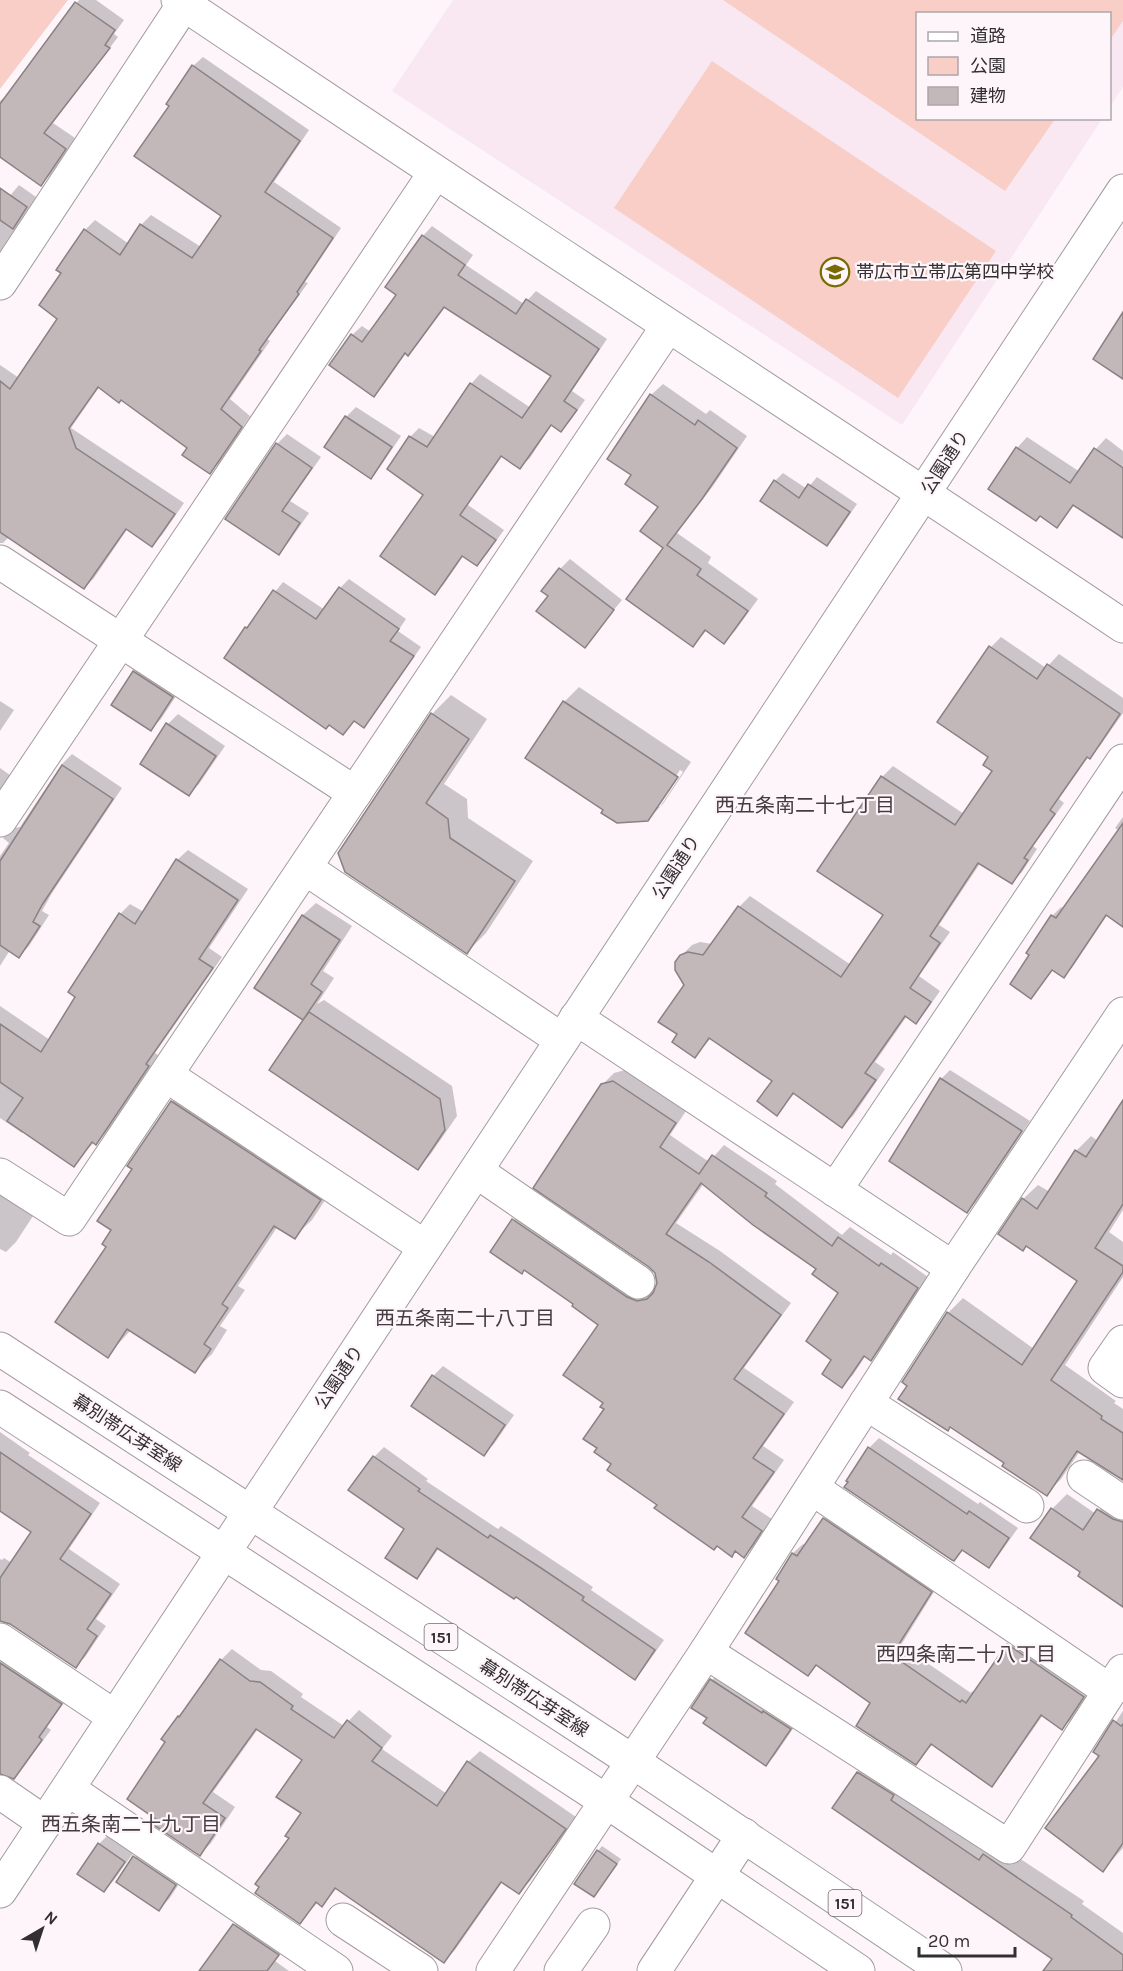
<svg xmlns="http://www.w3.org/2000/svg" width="1123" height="1971" viewBox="0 0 1123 1971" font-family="Karla,'Noto Sans JP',sans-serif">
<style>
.built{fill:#f9e8f2}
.green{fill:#f8cec7}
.shadow{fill:#0003;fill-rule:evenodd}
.building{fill:#c2b8ba;stroke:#8a8183;stroke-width:1.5}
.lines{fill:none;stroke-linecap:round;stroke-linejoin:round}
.minor-casing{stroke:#a29a9f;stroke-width:35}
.major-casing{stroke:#a29a9f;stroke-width:35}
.minor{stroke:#fff;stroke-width:33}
.major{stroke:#fff;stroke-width:33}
.labels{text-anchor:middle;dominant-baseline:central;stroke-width:4.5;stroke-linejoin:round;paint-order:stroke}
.shield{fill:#fef5fa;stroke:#706a6d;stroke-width:1.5}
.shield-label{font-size:16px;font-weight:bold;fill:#332f31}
.poi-label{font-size:18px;fill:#332f31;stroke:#fef5fa;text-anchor:start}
.street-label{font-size:18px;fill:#332f31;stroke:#fef5fa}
.neighbourhood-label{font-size:20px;fill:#433c40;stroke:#fef5fa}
</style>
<rect width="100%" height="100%" fill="#fef5fa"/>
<polygon class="built" points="453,0 1123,0 1123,87 1110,107 1110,14 918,14 918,118 1102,119 902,425 392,91"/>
<g class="green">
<polygon points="0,0 68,0 0,89"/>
<polygon points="723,0 1123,0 1123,21 1110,40 1110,14 918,14 918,118 1055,119 1005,191"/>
<polygon points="712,61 996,251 898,398 614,208"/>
</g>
<g class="shadow">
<polygon points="79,0 96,0 124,20 114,34 118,37 53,123 75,138 51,174 41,184 0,155 0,101 10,92"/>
<polygon points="203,57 309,130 274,182 341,228 305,282 308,283 267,339 270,341 230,399 250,416 220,462 210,472 189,448 122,398 100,386 71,428 184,503 162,535 152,545 128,528 94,578 84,588 10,536 3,543 0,543 0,365 19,378 60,318 63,273 85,230 95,220 129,244 141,225 151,215 201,247 223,215 172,106 193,66"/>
<polygon points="19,185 36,197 0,252 0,208"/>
<polygon points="432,226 473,255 466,265 524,304 536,291 607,339 572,391 585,400 570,421 561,430 552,424 530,458 520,467 503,455 468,505 504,530 486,555 477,564 464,555 444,584 435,593 425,494 410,437 419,428 435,437 471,384 480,374 531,408 553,376 446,306 417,345 408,354 406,353 383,386 373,395 352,335 362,326 371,332 399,295 423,236"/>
<polygon points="663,384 706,414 710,410 747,436 713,486 677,533 711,557 708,563 758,599 735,631 724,642 707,630 693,645 665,548 660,507 633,475 651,395"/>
<polygon points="356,407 401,436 380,467 371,477 326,447 347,416"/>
<polygon points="287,434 321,457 290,501 309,513 288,543 278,553 277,444"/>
<polygon points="1027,437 1080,472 1096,449 1106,438 1123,451 1123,536 1075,504 1057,526 1017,448"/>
<polygon points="783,473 807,489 817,477 857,504 835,536 827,544 775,481"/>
<polygon points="570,559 622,600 584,646 550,596 560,569"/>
<polygon points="349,579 406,619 398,631 421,647 372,717 363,726 355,720 343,733 246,628 283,582 325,610 340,588"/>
<polygon points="1001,637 1046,668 1059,654 1123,698 1123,713 1100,746 1089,756 1059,799 1064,803 1033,846 1037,849 1022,872 1012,882 981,862 939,925 950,932 919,976 940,991 926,1011 916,1022 907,1016 875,1062 885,1069 853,1116 842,1126 795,1093 776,1114 774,1081 711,1038 695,1056 679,1034 686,985 681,956 692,945 700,942 712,944 739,907 750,896 851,965 885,915 819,870 882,777 893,766 964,814 994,771 990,757 991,647"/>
<polygon points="144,662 182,687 161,719 151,729 135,672"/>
<path d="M579,687L691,762L663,804L648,819L605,810L527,758L564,702ZM680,770L683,772L660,807H656Z"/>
<polygon points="451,695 487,719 444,784 467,799 468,818 533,861 486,933 467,952 346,871 432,714"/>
<polygon points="0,701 14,710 0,731"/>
<polygon points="178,714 225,746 199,784 189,794 168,724"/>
<polygon points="72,754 122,788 52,893 42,911 49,915 29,946 19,956 10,950 0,966 0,856 9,843 3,838 13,828 20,827 62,764"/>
<polygon points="0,768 10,775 0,791"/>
<polygon points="1123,817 1123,925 1108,914 1072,968 1063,976 1053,970 1031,997 1032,955 1052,916 1061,907 1064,909 1119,831 1115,828"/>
<polygon points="188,850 248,889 209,948 222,957 155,1053 158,1055 106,1133 96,1143 94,1142 74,1165 24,1131 22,1133 0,1118 0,1006 50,1040 77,997 120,914 130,904 144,912 177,860"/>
<polygon points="316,903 352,926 323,971 334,978 317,1004 324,1000 452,1086 457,1116 430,1155 418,1168 305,1020 256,988 303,915"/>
<polygon points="625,1070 686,1111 670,1135 709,1162 724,1145 777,1181 775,1184 842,1235 850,1227 891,1255 893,1252 928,1277 882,1348 871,1359 866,1355 853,1375 842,1386 834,1360 840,1292 818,1268 704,1183 676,1223 720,1251 791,1303 744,1368 794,1402 763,1446 784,1460 752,1506 772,1519 756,1544 744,1556 736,1550 731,1555 659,1504 613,1464 605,1402 600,1325 575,1304 525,1269 492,1252 514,1220 525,1208 648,1290 656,1289 658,1283 602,1085 614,1073"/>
<polygon points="950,1070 1030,1121 976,1202 967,1211 891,1160 941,1079"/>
<polygon points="190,1084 337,1182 312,1220 294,1237 278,1226 238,1286 245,1290 220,1326 227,1330 212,1354 194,1371 131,1330 107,1356 108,1247 134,1169 172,1102"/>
<polygon points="1123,1103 1123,1210 1109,1232 1123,1242 1123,1277 1065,1365 1116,1401 1114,1403 1123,1409 1123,1479 1080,1451 1061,1479 1046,1494 904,1382 948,1313 963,1298 1034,1349 1080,1281 1023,1199 1038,1185 1050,1192 1076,1151 1091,1136 1098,1141"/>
<polygon points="0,1190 35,1213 16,1242 6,1252 0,1249"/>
<polygon points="443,1366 514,1415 494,1444 484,1454 413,1405 433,1376"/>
<polygon points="0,1432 30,1453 28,1455 100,1503 69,1549 120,1584 96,1619 106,1626 85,1657 75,1666 11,1623 0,1620 0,1559 2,1560 4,1558 12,1563 33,1532 0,1497"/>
<polygon points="879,1438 978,1504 980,1502 1018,1528 998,1556 988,1566 964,1549 954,1559 869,1448"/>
<polygon points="384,1447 428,1479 426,1481 498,1529 501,1526 551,1559 593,1587 591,1590 664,1640 644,1668 635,1678 516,1596 439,1548 426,1567 417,1577 406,1529 351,1490 374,1457"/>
<polygon points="1067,1494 1096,1514 1113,1495 1123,1501 1123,1605 1082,1572 1052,1509"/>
<polygon points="834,1510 940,1582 901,1645 971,1693 972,1691 975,1693 1008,1645 1018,1635 1092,1687 1072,1719 1062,1728 1043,1715 1001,1775 992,1785 933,1744 916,1763 872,1703 818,1664 808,1674 781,1581 778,1578 793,1553 803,1544 806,1546 824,1519"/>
<polygon points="0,1647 70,1694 47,1727 51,1730 23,1767 14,1776 0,1767"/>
<polygon points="232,1649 261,1670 271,1671 303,1694 301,1697 344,1726 359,1710 392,1736 382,1749 447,1794 468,1762 480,1751 576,1817 530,1881 518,1892 503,1881 455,1950 444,1961 337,1888 322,1905 318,1902 300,1922 291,1837 303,1813 304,1760 258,1729 213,1792 235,1807 211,1843 200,1854 159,1819 167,1742 179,1717 221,1660"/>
<polygon points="721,1671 799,1720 775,1755 766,1764 709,1718 693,1707 712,1680"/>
<polygon points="1123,1711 1123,1848 1103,1870 1099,1758 1097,1757 1099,1754 1095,1752"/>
<polygon points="871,1760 1084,1901 1082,1904 1123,1933 1123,1971 1064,1971 1054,1958 834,1808 858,1772"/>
<polygon points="109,1834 134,1852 114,1880 104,1890 99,1844"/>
<polygon points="602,1846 621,1859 594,1895 598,1851"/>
<polygon points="144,1847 185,1875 169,1899 159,1909 119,1882 135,1857"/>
<polygon points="244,1915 287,1945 275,1961 289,1971 218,1971 207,1963 234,1925"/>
</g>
<g class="building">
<polygon points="75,2 115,30 105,45 110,48 44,133 66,149 41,186 0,157 0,104"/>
<polygon points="192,65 300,141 265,192 333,238 297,292 299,294 259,350 261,351 221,409 242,427 210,474 182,455 187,448 121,400 119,403 98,387 69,428 76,448 175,514 152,547 126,529 84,589 0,532 0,381 10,389 57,319 39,305 61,273 56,270 84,229 120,255 140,224 192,258 221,216 134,156 169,106 166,104"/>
<polygon points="0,188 27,207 13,229 0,220"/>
<polygon points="422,235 465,265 458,275 516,314 526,299 599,349 564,401 577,410 561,432 551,425 520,469 501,456 460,515 496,540 477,566 462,556 435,595 380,556 423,495 387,469 409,436 427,447 470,383 522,418 551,376 444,307 408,356 405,353 374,397 329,365 351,334 362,342 396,295 385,287"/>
<polygon points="1123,312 1123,379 1093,359"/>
<polygon points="650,394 695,425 698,420 737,448 702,499 667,545 701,569 697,575 748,611 724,644 705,630 693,647 626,599 663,548 640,531 658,507 625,484 631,475 607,459"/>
<polygon points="345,416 392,447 371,479 324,447"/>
<polygon points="276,443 312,468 282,511 300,523 279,555 225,519"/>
<polygon points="1016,447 1070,483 1094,448 1123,468 1123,538 1073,505 1057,528 1040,516 1036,521 988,489"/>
<polygon points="774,480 799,498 808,484 850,512 827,546 760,501"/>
<polygon points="559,568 614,610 585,648 536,611 548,596 541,591"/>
<polygon points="339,587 399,629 390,641 414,656 364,728 354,721 343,735 329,725 326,729 224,658 245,627 247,628 273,590 316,619"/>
<polygon points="989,646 1037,679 1047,664 1120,714 1090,759 1087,757 1050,810 1055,814 1024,858 1028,860 1012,884 978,863 930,936 940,943 910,988 931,1002 916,1024 905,1016 865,1073 876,1080 842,1128 793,1093 777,1116 757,1101 772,1081 709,1038 695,1058 672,1042 677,1034 658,1022 684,985 675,970 675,962 680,955 688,952 703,955 738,906 841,977 883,915 817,871 881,776 955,825 992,771 983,765 988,757 937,722"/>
<polygon points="133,671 173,697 151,731 111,705"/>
<polygon points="563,701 678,777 648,821 617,823 601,813 603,810 525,758"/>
<polygon points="431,713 469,739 426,803 448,819 450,838 515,881 467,954 345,872 338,853"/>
<polygon points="166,723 216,756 189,796 140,764"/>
<polygon points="62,765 113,799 42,905 33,922 40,926 19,958 0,945 0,861"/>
<polygon points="1123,823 1123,927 1106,915 1064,978 1052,970 1031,999 1010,984 1029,955 1026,953 1051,915 1056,918"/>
<polygon points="176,859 238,900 199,959 213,968 146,1064 149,1066 96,1145 92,1142 74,1167 7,1121 23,1098 0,1082 0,1024 41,1052 75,997 68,992 119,913 135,924"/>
<polygon points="302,915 340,940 311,984 322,992 303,1020 309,1012 440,1099 445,1130 418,1170 269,1070 303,1020 254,988"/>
<polygon points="940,1078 1022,1131 967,1213 889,1161"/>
<polygon points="613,1081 676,1123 660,1147 699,1174 712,1155 767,1193 765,1196 832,1246 838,1237 879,1266 881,1263 918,1288 871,1361 864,1356 842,1388 822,1374 831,1360 806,1341 838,1293 812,1274 816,1269 753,1225 701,1183 666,1234 709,1262 781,1315 734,1379 784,1414 753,1458 774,1472 742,1517 762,1531 744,1558 735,1551 732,1557 717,1546 714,1550 654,1508 657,1505 607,1470 611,1464 594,1452 597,1448 583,1439 604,1409 600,1407 603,1403 563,1375 598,1325 572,1306 573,1304 524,1270 522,1274 490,1252 512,1219 627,1297 637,1301 647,1299 653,1293 657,1283 655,1273 649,1267 533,1188 601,1084"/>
<polygon points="1123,1100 1123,1204 1095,1248 1123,1266 1123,1272 1051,1380 1102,1416 1101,1419 1123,1433 1123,1480 1077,1451 1047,1496 1002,1466 1004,1463 950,1427 948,1431 898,1399 907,1386 902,1382 947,1312 1022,1365 1077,1281 1026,1246 1023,1251 998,1234 1022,1198 1037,1209 1075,1150 1086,1157"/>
<polygon points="171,1101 321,1200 295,1239 274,1226 222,1304 228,1308 204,1344 211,1349 195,1373 127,1329 108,1358 55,1322 106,1247 102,1244 111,1230 97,1221 132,1169 127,1166"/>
<polygon points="432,1375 505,1425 484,1456 411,1406"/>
<polygon points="868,1447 967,1514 969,1511 1009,1538 989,1568 962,1550 954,1561 952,1560 844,1487 848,1482 846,1481"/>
<polygon points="0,1452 91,1514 60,1559 111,1594 87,1629 97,1636 76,1668 10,1624 0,1621 0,1578 31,1532 0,1511"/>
<polygon points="373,1456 420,1489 418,1491 488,1538 490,1535 541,1568 584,1597 582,1600 655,1650 635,1680 516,1597 514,1599 437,1548 417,1579 385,1558 404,1529 348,1490"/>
<polygon points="1051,1508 1083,1530 1097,1509 1113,1519 1123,1522 1123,1607 1078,1576 1080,1572 1030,1538"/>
<polygon points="823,1518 932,1592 892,1655 960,1702 962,1700 966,1703 1007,1644 1084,1697 1062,1730 1041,1715 992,1787 931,1744 916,1765 856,1726 870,1703 816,1665 808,1676 745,1633 779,1581 776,1579 792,1553 797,1556"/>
<polygon points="220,1659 250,1681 260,1682 293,1706 291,1709 334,1738 347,1720 382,1748 372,1761 437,1806 467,1761 566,1829 519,1894 501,1882 444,1963 335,1888 322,1907 316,1902 300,1924 255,1893 259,1887 255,1884 289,1838 285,1836 301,1813 276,1797 302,1760 256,1729 203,1803 225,1818 200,1856 154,1825 157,1820 127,1799 165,1742 161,1739 178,1716 179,1717"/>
<polygon points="0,1663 62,1704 39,1737 42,1740 14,1779 0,1774"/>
<polygon points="710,1679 762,1713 763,1711 791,1729 766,1766 703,1723 707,1718 691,1708"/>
<polygon points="1113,1720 1121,1726 1123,1724 1123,1843 1103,1872 1045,1828 1099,1756 1093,1752"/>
<polygon points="857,1772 894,1795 891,1800 979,1860 983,1854 1072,1915 1071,1917 1123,1955 1123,1971 1043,1971 1052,1959 832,1808"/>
<polygon points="98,1843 125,1862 104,1892 77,1874"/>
<polygon points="597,1850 617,1864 594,1897 574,1884"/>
<polygon points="133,1856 176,1885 159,1911 116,1882"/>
<polygon points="233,1924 279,1955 267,1971 199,1971"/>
</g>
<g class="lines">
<g class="minor-casing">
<g id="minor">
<path d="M178,0C491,211 809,416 1123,626"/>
<polyline points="0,283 184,4"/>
<polyline points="0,562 355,793"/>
<polyline points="0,820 435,173"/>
<polyline points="305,868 562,1040"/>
<polyline points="576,1018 953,1268"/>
<polyline points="166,1075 425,1247"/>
<polyline points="476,1171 638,1282"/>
<polyline points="0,1175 69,1219 668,326"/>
<polyline points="835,1190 1123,761"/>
<polyline points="1123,1342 1105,1368 1123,1381"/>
<polyline points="866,1403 1027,1506"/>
<polyline points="1084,1477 1123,1503"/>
<polyline points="812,1488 1110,1691"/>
<polyline points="0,1640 115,1717"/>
<polyline points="706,1652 1009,1847 1123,1671"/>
<polyline points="68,1789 336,1971"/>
<polyline points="0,1792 45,1823"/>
<polyline points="0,1891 1123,191"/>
<polyline points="343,1920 421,1971"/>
<polyline points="493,1971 706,1652 953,1268 1123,1014"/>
<polyline points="561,1971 593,1925"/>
<polyline points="654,1971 744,1835"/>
</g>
</g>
<g class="major-casing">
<g id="major">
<polyline points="0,1349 632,1761 945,1971"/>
<polyline points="0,1407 606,1801 858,1971"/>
</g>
</g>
<use href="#minor" class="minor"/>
<use href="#major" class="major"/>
</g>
<defs>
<g id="school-ring" transform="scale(1.5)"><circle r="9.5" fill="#fef5fa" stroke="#786b03" stroke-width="1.5"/><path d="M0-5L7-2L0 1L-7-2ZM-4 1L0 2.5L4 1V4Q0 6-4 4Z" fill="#786b03"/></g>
</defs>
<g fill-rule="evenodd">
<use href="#school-ring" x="835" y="272"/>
</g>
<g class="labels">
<g class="shield">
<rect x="424.5" y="1624" width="33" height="26" rx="4.5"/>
<rect x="828.5" y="1890" width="33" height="26" rx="4.5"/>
</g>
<g class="shield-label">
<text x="441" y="1637">151</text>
<text x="845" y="1903">151</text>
</g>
<g class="poi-label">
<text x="856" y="272">帯広市立帯広第四中学校</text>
</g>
<g class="street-label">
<text transform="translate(945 462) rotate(-57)">公園通り</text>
<text transform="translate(676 867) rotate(-57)">公園通り</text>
<text transform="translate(339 1377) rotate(-56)">公園通り</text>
<text transform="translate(127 1433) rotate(33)">幕別帯広芽室線</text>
<text transform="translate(534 1698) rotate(33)">幕別帯広芽室線</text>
</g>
<g class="neighbourhood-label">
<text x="805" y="805">西五条南二十七丁目</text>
<text x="465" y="1318">西五条南二十八丁目</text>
<text x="966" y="1654">西四条南二十八丁目</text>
<text x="131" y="1824">西五条南二十九丁目</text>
</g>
</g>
<rect x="916" y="12" width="195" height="108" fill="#fef5fa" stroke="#ada6aa" stroke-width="1.5"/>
<rect x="928" y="32" width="30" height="9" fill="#ffffff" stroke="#ada6aa" stroke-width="1.5"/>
<text x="970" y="42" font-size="18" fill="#332f31">道路</text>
<rect x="928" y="57" width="30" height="18" fill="#f8cec7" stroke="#ada6aa" stroke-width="1.5"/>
<text x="970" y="72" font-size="18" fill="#332f31">公園</text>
<rect x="928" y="87" width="30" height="18" fill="#c2b8ba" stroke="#ada6aa" stroke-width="1.5"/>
<text x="970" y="102" font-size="18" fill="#332f31">建物</text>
<g transform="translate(42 1929) rotate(39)" stroke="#fef5fa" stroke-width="4.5" paint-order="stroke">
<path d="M0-4.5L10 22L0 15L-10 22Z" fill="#332f31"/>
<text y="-9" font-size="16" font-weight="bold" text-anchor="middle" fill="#332f31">N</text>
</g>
<path d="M919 1947v9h96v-9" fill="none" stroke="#332f31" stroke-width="3"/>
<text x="928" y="1947" font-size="18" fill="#332f31" stroke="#fef5fa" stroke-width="4.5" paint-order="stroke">20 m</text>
</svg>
